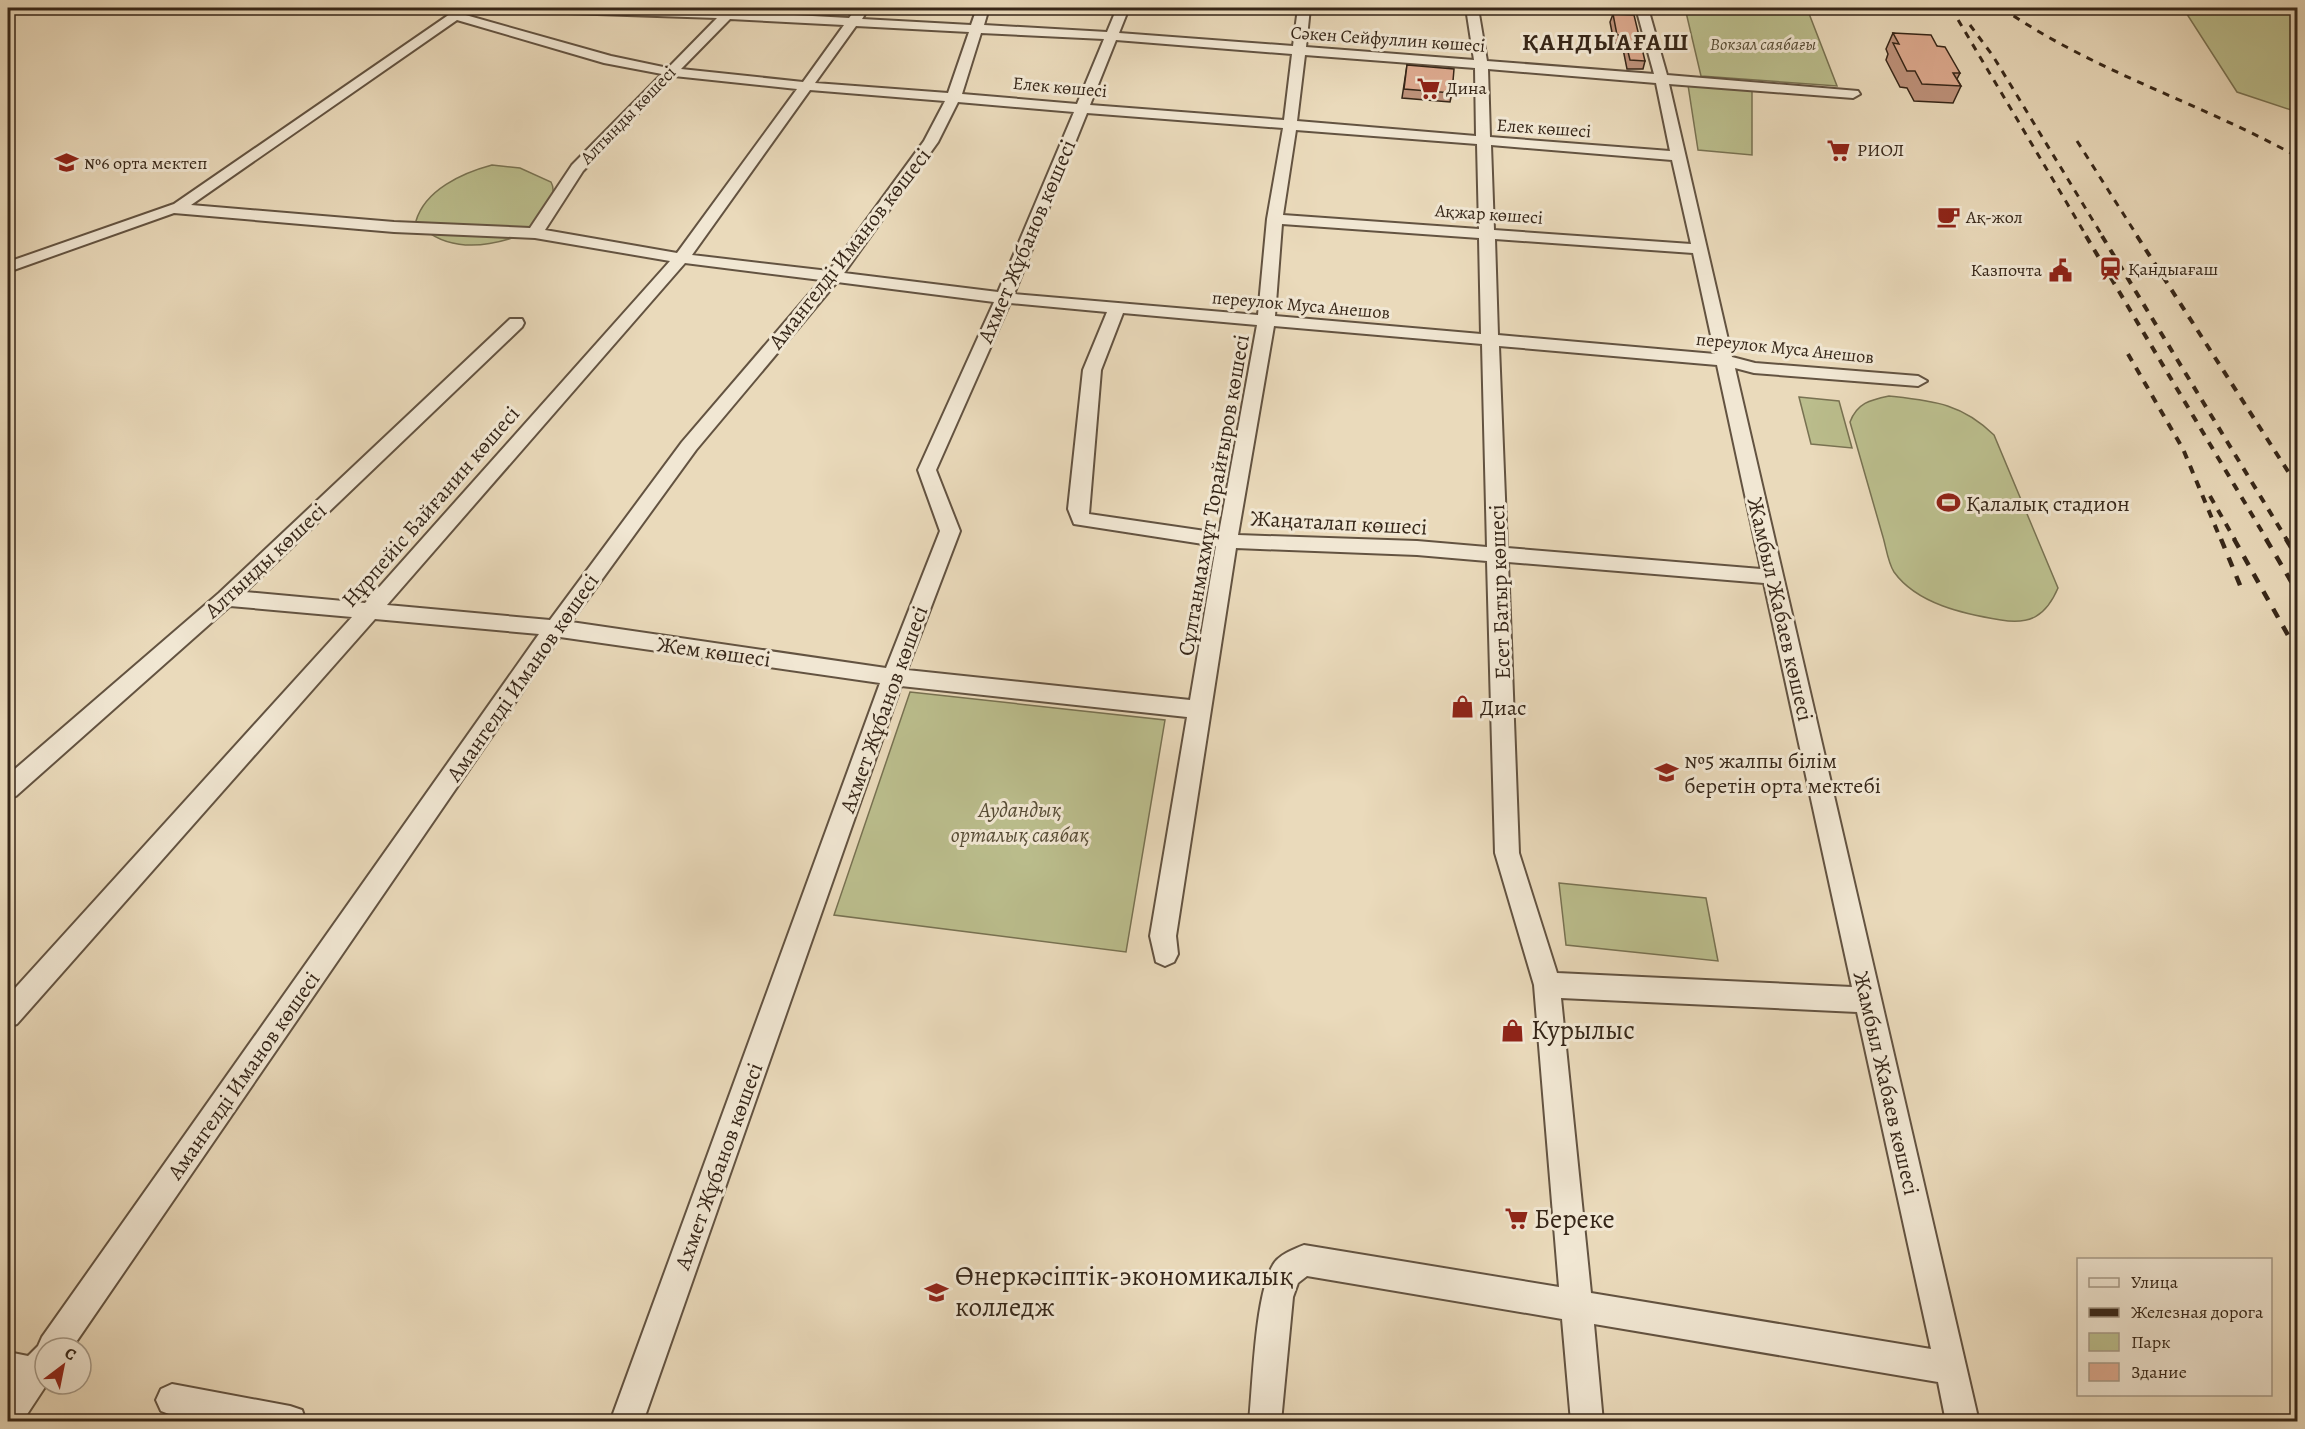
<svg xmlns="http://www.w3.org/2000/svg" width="2305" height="1429" font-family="Alegreya,serif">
  <rect width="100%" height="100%" fill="#eadabb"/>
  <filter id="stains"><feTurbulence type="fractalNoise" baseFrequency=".00333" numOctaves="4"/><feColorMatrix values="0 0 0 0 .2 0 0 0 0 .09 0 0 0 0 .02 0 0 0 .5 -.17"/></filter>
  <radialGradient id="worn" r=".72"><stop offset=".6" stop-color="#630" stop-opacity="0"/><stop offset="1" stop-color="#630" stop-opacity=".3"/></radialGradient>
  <g fill="#bbbe8d" stroke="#787252" stroke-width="1.5">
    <polygon points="1685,8 1808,11 1837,86 1701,76"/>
    <polygon points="2183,8 2297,8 2297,112 2237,92"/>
    <polygon points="1688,85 1752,90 1752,155 1698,150"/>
    <path d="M492 165 520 168 551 182C556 191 551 200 547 208 544 213 541 219 537 224 530 231 519 236 509 239 476 249 440 249 416 221 425 190 462 173 492 165Z"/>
    <path d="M1889 396C1933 401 1961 403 1994 435L2058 588C2046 616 2030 625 2001 620 1964 614 1917 604 1894 572 1888 563 1886 547 1883 537 1872 499 1861 460 1850 422 1857 403 1870 400 1889 396Z"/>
    <polygon points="1799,397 1839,401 1852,448 1811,444"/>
    <polygon points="910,692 1165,720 1126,952 834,915"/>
    <polygon points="1559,883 1706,898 1718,961 1566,945"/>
  </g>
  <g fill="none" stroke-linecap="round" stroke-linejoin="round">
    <defs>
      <g id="minor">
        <path d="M453 8H465L462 14 611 56 668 68 717 18 537 12 531 8H658L724 11 728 8H738L737 12 849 18 857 8H869L862 19 971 25 977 8H989L984 25 1107 32 1117 8H1129L1119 33 1293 46 1298 8H1310L1306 47 1474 60 1466 8H1478L1487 61 1654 74 1636 8H1648L1667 75 1858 91 1860 94 1853 98 1669 84 1732 357 1755 363 1918 376 1927 381 1918 386 1754 373 1735 368 1979 1422H1946L1938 1382 1594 1324 1603 1422H1571L1562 1319 1307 1276 1298 1283 1293 1297 1281 1422H1249C1253 1382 1255 1296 1273 1265 1278 1255 1294 1249 1304 1245L1559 1287 1534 985 1495 853 1487 561 1417 555 1236 548 1176 936 1178 954 1174 962 1165 966 1156 962 1150 936 1187 717 901 686 643 1422H610L880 683 560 637 72 1348H45V1384H47L22 1422H8V1352L28 1356 38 1346 42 1337 539 634 375 619 17 1024 8 1027V996L352 617 230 606 16 796 8 799V775L219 593 510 319H522L524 323 522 327 245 592 365 603 670 261 535 238 394 232 174 213 8 272V262L174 204 450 14ZM730 19 844 25 803 82 681 69ZM457 20 604 63 662 74 572 165 530 228 394 222 191 205ZM856 26 969 32 948 93 815 83ZM981 33 1104 39 1077 104 962 94ZM1116 40 1292 54 1284 120 1090 105ZM1305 55 1475 68 1476 136 1297 121ZM1488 69 1656 83 1670 151 1490 137ZM674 76 797 89 677 253 545 230 583 171ZM810 90 945 101 924 141 829 271 692 255ZM958 102 1074 112 998 292 844 273 938 142ZM1087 113 1283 128 1267 219 1258 315 1014 294ZM1296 130 1477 144 1479 229 1283 215ZM1491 145 1672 160 1691 244 1494 230ZM1282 224 1479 238 1481 334 1275 316ZM1495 239 1693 253 1715 354 1498 335ZM685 263 821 280 682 442 550 620 387 605ZM837 282 994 302 918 470 940 531 886 668 571 622 696 450ZM1010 303 1107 312 1083 370 1068 509 1074 524 1216 546 1190 700 907 670 960 531 936 470ZM1123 313 1257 325 1219 533 1089 514 1101 370ZM1274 326 1482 344 1487 547 1417 541 1238 535ZM1499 346 1717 365 1761 569 1507 548ZM1508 562 1764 583 1852 987 1557 973 1519 853ZM1561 998 1857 1012 1931 1349 1591 1293Z"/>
        <path d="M1784 8H1826C1818 14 1792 14 1784 8Z"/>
        <path d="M172 1384 290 1406 302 1410 306 1422C259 1422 204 1429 161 1411L156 1400 161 1389Z"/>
      </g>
    </defs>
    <use href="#minor" stroke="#635341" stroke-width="4"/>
    <use href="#minor" fill="#f1e7d3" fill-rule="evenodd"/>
    <g stroke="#362618" stroke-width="3" stroke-dasharray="7 7" stroke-linecap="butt">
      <polyline points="1951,8 2087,237"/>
      <path d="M2002 8C2094 72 2201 103 2298 157"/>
      <polyline points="1970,25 1993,56 2103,237"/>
      <polyline points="2077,141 2138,237"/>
    </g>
    <g stroke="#362618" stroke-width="4" stroke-dasharray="8 8" stroke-linecap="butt">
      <polyline points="2086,236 2267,540"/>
      <polyline points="2102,236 2287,540"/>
      <polyline points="2137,236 2298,487"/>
      <polyline points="2128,354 2183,449 2221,540"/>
      <polyline points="2210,496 2235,540"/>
    </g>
    <g stroke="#362618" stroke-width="4.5" stroke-dasharray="10 10" stroke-linecap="butt">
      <polyline points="2221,539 2242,590"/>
      <polyline points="2234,539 2298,653"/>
      <polyline points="2266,539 2298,593"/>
      <polyline points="2286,539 2298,559"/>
    </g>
  </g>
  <g fill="#be927b" stroke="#362618" stroke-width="1.5">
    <polygon points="1613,14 1645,61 1643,69 1627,69 1622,44 1614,43 1610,22"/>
    <polygon points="1893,33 1937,46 1960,73 1957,79 1961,86 1953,103 1914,101 1907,88 1900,87 1886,60 1888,54 1886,49"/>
    <polygon points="1407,65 1452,93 1450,102 1402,98"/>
  </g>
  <g fill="#ddaa8f" stroke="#362618" stroke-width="1.5">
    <polygon points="1613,14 1634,15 1645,61 1630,60 1624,35 1617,35"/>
    <polygon points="1893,33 1931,35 1937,46 1945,47 1960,73 1953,73 1961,86 1922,84 1915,71 1907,71 1893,43 1899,44"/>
    <polygon points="1407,65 1454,69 1452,93 1404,89"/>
  </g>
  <defs>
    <symbol id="supermarket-bare" viewBox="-9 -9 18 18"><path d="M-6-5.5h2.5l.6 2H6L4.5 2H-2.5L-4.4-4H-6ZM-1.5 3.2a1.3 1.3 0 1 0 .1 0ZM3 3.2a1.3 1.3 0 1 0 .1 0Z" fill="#8f2418" stroke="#f1e7d3" stroke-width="2.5" paint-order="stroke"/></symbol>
    <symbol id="school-bare" viewBox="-9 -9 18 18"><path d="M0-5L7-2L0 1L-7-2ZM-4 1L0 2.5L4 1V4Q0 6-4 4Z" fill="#8f2418" stroke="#f1e7d3" stroke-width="2.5" paint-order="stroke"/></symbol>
    <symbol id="cafe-bare" viewBox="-9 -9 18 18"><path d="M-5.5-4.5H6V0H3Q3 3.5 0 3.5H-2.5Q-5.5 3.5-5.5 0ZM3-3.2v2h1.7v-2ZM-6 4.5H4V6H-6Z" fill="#8f2418" stroke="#f1e7d3" stroke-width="2.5" paint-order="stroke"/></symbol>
    <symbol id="station-bare" viewBox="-9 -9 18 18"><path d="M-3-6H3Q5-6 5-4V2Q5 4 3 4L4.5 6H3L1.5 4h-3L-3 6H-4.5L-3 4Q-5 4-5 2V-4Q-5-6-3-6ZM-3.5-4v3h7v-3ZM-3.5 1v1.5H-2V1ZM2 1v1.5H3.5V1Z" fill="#8f2418" stroke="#f1e7d3" stroke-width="2.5" paint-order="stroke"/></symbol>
    <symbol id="civic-bare" viewBox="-9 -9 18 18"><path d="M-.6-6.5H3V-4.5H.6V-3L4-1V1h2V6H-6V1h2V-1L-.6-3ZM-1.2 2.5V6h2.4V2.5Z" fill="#8f2418" stroke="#f1e7d3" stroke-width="2.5" paint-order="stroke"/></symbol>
    <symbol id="stadium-bare" viewBox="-9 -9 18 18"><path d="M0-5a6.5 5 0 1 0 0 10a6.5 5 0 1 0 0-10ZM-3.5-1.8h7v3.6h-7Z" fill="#8f2418" stroke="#f1e7d3" stroke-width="2.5" paint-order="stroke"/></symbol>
    <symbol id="shop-bare" viewBox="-9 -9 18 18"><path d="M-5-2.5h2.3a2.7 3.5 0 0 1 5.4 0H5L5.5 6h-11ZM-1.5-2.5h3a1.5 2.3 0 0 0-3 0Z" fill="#8f2418" stroke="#f1e7d3" stroke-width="2.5" paint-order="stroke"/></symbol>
    <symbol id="university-bare" viewBox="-9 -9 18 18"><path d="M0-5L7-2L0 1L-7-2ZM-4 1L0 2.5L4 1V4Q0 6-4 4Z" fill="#8f2418" stroke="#f1e7d3" stroke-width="2.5" paint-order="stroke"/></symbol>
  </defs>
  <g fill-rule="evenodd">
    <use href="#supermarket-bare" x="1412" y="72" width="33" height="33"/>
    <use href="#supermarket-bare" x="1822" y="134" width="33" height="33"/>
    <use href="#school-bare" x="50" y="146" width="33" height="33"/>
    <use href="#cafe-bare" x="1932" y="200" width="33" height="33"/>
    <use href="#station-bare" x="2094" y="252" width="33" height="33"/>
    <use href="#civic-bare" x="2044" y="254" width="33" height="33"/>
    <use href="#stadium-bare" x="1932" y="486" width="33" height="33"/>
    <use href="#shop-bare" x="1446" y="690" width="33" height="33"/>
    <use href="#school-bare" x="1650" y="756" width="33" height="33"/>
    <use href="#shop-bare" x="1496" y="1014" width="33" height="33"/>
    <use href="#supermarket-bare" x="1500" y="1202" width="33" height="33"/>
    <use href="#university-bare" x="920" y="1276" width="33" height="33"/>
  </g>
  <g text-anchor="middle" stroke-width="6" stroke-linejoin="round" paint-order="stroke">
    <g font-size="18" fill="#362618" stroke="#f1e7d3">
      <text transform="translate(1388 39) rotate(4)" y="6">Сәкен Сейфуллин көшесі</text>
      <text transform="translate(1060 87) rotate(5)" y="6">Елек көшесі</text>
      <text transform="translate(628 115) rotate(-46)" y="6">Алтынды көшесі</text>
      <text transform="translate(1544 128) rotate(4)" y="6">Елек көшесі</text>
      <text transform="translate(1489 214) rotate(4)" y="6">Ақжар көшесі</text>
      <text transform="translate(1301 305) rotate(5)" y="6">переулок Муса Анешов</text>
      <text transform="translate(1785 348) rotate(6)" y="6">переулок Муса Анешов</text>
    </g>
    <g font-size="18" font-style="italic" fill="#574c35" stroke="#f1e7d3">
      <text x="1763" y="50">Вокзал саябағы</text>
    </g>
    <g font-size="18" fill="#362618" stroke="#f1e7d3" text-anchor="start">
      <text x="1446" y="94">Дина</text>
      <text x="1857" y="156">РИОЛ</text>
      <text x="84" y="169">№6 орта мектеп</text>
      <text x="1966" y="223">Ақ-жол</text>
      <text x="2128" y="275">Қандыағаш</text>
      <text x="2042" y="276" text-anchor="end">Казпочта</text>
    </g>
    <g font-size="22" fill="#362618" stroke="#f1e7d3">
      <text transform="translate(1026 241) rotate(-67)" y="8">Ахмет Жұбанов көшесі</text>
      <text transform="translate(849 248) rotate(-52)" y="8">Амангелді Иманов көшесі</text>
      <text transform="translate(1213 495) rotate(-80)" y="8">Сұлтанмахмұт Торайғыров көшесі</text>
      <text transform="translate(430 506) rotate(-49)" y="8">Нұрпейіс Байғанин көшесі</text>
      <text transform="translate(1339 522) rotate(3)" y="8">Жаңаталап көшесі</text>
      <text transform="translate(265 560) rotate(-43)" y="8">Алтынды көшесі</text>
      <text transform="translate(1499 592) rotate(-92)" y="8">Есет Батыр көшесі</text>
      <text transform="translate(1781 609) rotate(77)" y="8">Жамбыл Жабаев көшесі</text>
      <text transform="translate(714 651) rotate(8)" y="8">Жем көшесі</text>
      <text transform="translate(522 677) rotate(-55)" y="8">Амангелді Иманов көшесі</text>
      <text transform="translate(883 709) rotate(-70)" y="8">Ахмет Жұбанов көшесі</text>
      <text transform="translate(243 1075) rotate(-55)" y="8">Амангелді Иманов көшесі</text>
      <text transform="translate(1887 1083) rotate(77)" y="8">Жамбыл Жабаев көшесі</text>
      <text transform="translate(718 1166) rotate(-70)" y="8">Ахмет Жұбанов көшесі</text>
    </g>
    <g font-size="22" fill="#362618" stroke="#f1e7d3" text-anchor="start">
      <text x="1966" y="511">Қалалық стадион</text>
      <text x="1480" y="715">Диас</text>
      <text x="1684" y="768">№5 жалпы білім<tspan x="1684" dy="25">беретін орта мектебі</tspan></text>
    </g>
    <g font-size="22" font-style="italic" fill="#574c35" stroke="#f1e7d3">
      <text x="1020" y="817">Аудандық<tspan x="1020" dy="25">орталық саябақ</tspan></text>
    </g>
    <g font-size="24" font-weight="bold" letter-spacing="1.5" fill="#362618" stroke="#f1e7d3">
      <text x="1606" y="50">ҚАНДЫАҒАШ</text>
    </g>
    <g font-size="27" fill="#362618" stroke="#f1e7d3" text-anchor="start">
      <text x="1531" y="1039">Курылыс</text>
      <text x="1534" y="1228">Береке</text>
      <text x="955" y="1285">Өнеркәсіптік-экономикалық<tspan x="955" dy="31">колледж</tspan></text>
    </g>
  </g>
  <rect width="2305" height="1429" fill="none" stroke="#eadabb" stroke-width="30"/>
  <rect x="9" y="9" width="2287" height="1411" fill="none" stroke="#362618" stroke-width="3"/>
  <rect x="15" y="15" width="2275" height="1399" fill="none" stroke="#362618" stroke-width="1.5"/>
  <rect x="2077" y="1258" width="195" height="138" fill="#f1e7d3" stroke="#a69a88" stroke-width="1.5"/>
  <rect x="2089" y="1278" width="30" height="9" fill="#f1e7d3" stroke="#a69a88" stroke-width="1.5"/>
  <text x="2131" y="1288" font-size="18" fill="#362618">Улица</text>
  <rect x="2089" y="1308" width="30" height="9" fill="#362618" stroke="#a69a88" stroke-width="1.5"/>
  <text x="2131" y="1318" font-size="18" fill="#362618">Железная дорога</text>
  <rect x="2089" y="1333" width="30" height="18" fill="#bbbe8d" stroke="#a69a88" stroke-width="1.5"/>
  <text x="2131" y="1348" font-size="18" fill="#362618">Парк</text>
  <rect x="2089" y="1363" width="30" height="18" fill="#ddaa8f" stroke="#a69a88" stroke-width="1.5"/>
  <text x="2131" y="1378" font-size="18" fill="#362618">Здание</text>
  <g transform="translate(63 1366) rotate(32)"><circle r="28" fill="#f1e7d3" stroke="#a69a88" stroke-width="1.5"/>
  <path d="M0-4.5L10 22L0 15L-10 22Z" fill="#8f2418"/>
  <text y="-9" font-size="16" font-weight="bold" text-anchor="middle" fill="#362618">С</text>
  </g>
  <rect width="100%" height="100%" filter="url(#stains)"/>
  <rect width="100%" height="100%" fill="url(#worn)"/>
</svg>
